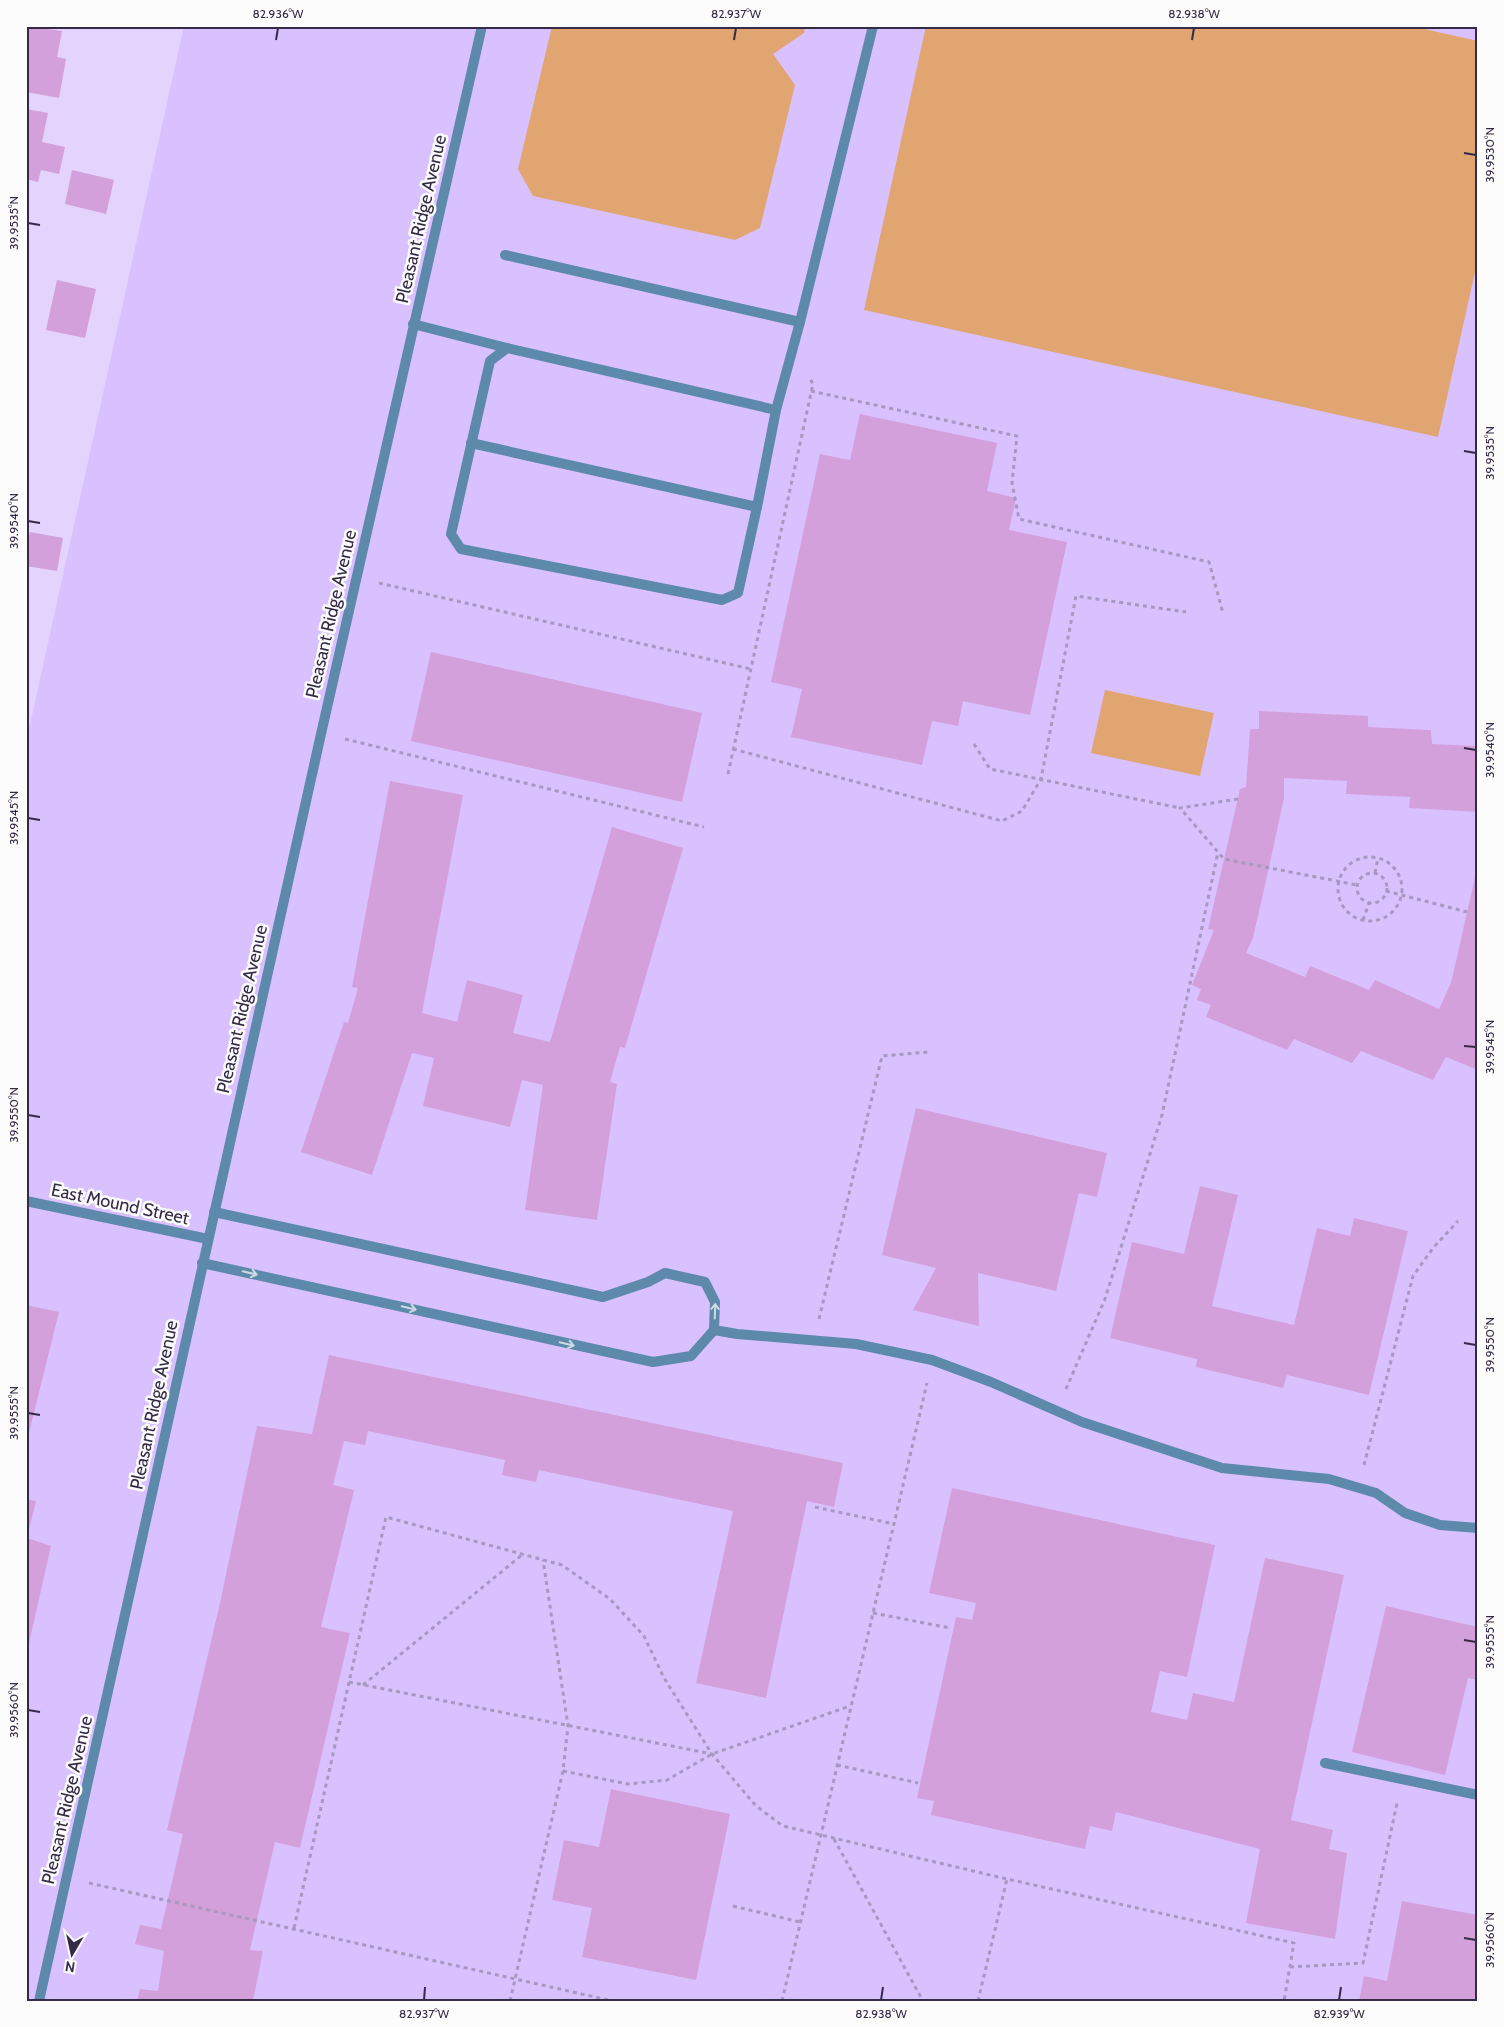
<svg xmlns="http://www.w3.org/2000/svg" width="1504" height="2027" font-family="Cabin,sans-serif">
  <rect width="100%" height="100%" fill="#e3d3fd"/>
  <polygon fill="#d9c1ff" points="184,26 1478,26 1478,2001 26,2001 26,743"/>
  <g fill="#e0a571">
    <polygon points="552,26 805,26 804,33 773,54 795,85 760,228 735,240 533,196 518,169"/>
    <polygon points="926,26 1411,26 1478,41 1478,259 1438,437 864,310"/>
    <polygon points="1105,690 1214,713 1200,776 1091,753"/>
  </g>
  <g fill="#d4a0db">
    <polygon points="26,26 62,31 57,57 66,59 59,98 26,92"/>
    <polygon points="26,109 48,113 42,142 65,147 59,174 41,170 38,182 26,179"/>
    <polygon points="72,170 114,180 106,214 65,204"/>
    <polygon points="57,280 96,289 85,338 46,330"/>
    <polygon points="860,414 997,443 987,491 1016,498 1009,530 1067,542 1030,715 963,701 958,726 932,721 922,765 791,737 802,689 771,682 820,454 850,460"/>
    <polygon points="30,532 63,538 57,571 26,566 26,550"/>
    <polygon points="431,652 702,713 682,802 411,741"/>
    <polygon points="1259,711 1368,716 1368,727 1431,730 1432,744 1478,746 1478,812 1409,808 1410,797 1346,794 1347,781 1284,778 1284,798 1269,867 1253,938 1246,953 1305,977 1310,966 1369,990 1375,980 1439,1009 1451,983 1478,864 1478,1070 1446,1057 1433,1080 1361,1051 1352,1063 1294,1039 1287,1050 1206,1017 1211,1005 1197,1000 1201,989 1192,985 1214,930 1208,929 1240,789 1246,787 1250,729 1259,729"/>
    <polygon points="390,781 463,795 422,1013 457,1022 467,980 523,995 513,1033 550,1042 612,827 683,848 625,1048 620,1047 610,1082 617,1084 597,1220 525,1210 543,1085 522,1080 510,1127 423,1106 434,1058 412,1053 372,1175 301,1152 344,1022 348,1023 358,988 352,987"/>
    <polygon points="916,1108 1107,1153 1097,1197 1079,1193 1056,1291 978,1273 979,1326 913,1310 936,1268 882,1255"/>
    <polygon points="1200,1186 1238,1195 1212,1306 1294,1325 1317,1228 1350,1236 1354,1218 1408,1231 1369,1395 1287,1375 1283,1388 1196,1367 1197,1359 1110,1338 1132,1242 1184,1254"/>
    <polygon points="26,1305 59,1312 27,1441 26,1441"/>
    <polygon points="329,1355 843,1463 834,1507 807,1501 766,1698 696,1683 733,1511 539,1470 536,1482 502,1475 505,1460 368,1431 365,1445 344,1441 333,1485 354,1490 321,1627 350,1633 300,1848 275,1842 250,1950 263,1951 253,2001 137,2001 140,1989 158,1991 164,1951 135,1944 140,1925 161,1929 183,1834 167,1830 220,1603 257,1426 312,1434"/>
    <polygon points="952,1488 1215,1545 1187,1677 1160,1671 1151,1712 1187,1720 1193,1693 1234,1702 1265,1558 1344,1575 1291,1820 1333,1830 1329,1849 1347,1853 1335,1939 1246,1923 1260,1849 1116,1812 1112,1831 1090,1826 1085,1849 931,1815 934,1801 917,1798 956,1617 972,1620 976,1603 929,1593"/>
    <polygon points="26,1499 36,1501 27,1538 51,1546 27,1652"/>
    <polygon points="1386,1606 1478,1627 1478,1680 1468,1678 1445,1775 1352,1752"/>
    <polygon points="611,1789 730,1814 696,1980 582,1957 592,1908 552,1900 564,1840 599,1847"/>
    <polygon points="1402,1901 1478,1915 1478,2001 1359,2001 1364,1976 1387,1981"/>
  </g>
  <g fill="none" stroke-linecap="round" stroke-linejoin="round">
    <g stroke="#a799be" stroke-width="3" stroke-dasharray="4 4" stroke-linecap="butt">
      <polyline points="811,391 1017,436 1012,483 1019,519 1209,562 1223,613"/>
      <polyline points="379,583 751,669"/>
      <polyline points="345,739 704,827"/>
      <polyline points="974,744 990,769 1180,808"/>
      <polyline points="733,749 1002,821 1022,811 1041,779 1076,596 1186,612"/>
      <polyline points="728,774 813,384 809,377"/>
      <polyline points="1238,799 1180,808 1224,859 1357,885"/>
      <circle cx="1370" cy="889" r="32"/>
      <polyline points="1375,873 1378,858"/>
      <circle cx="1372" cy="888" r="15"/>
      <polyline points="1386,891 1467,912"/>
      <polyline points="1363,920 1369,903"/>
      <polyline points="819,1319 882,1056 928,1052"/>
      <polyline points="1066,1389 1105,1299 1162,1115 1218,852"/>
      <polyline points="1364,1465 1413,1276 1433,1248 1458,1221"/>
      <polyline points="815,1507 894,1524"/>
      <polyline points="873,1613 950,1628"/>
      <polyline points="349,1682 712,1754"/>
      <polyline points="363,1685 522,1555"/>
      <polyline points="837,1765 918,1783"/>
      <polyline points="563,1771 628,1784 667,1780 712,1754 850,1706"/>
      <polyline points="834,1839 923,2001"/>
      <polyline points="89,1883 613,2001"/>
      <polyline points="733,1906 800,1922"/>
      <polyline points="294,1928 386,1517 562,1565 610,1599 644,1636 664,1678 712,1754 756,1806 783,1826 1007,1879 1294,1943 1284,2001"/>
      <polyline points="1290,1967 1363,1963 1397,1803"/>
      <polyline points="510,2001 563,1771 568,1726 543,1560"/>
      <polyline points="782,2001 927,1383"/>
      <polyline points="978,2001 1007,1879"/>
    </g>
    <g stroke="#5d89aa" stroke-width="10">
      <polyline points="505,255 800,322"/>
      <polyline points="413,324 507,348"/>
      <polyline points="776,410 507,348 490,361 451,534 461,549 722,600 738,593 757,507 776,410 800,322 873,26"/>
      <polyline points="471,443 757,507"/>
      <polyline points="202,1263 653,1362 691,1356 714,1330 715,1302 705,1282 665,1273 648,1282 603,1297 214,1212"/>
      <polyline points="1325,1763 1478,1795"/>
    </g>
    <polyline stroke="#5d89aa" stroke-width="10" points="714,1330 737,1334 856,1344 932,1360 991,1382 1082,1422 1222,1468 1329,1479 1376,1493 1405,1513 1440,1525 1478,1528"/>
    <g stroke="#5d89aa" stroke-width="10">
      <polyline points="26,1201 208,1239"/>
      <polyline points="39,2001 321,734 482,26"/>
    </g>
  </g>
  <defs><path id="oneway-shaft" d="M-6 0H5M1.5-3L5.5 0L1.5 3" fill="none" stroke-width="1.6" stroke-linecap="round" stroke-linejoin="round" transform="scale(1.25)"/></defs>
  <g stroke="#ccdae3">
    <use href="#oneway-shaft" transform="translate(250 1273) rotate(13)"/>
    <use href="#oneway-shaft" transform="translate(409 1308) rotate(13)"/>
    <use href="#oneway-shaft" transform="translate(715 1311) rotate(-88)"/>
    <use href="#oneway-shaft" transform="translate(567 1344) rotate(13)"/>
  </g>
  <path fill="none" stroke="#362b47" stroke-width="2" d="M276 40 278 28M734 40 736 28M1192 40 1194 28M1464 153 1476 155M28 223 40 225M1464 451 1476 453M28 521 40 523M1464 748 1476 750M28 818 40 820M1464 1046 1476 1047M28 1115 40 1117M1464 1343 1476 1345M28 1413 40 1415M1464 1640 1476 1642M28 1710 40 1712M1464 1938 1476 1940M424 2000 425 1987M881 2000 883 1987M1339 2000 1341 1987"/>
  <g text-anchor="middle" stroke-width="5" stroke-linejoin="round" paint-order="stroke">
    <g font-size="18" fill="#362b47" stroke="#fcfcfc">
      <text transform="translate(421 219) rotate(-77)" y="6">Pleasant Ridge Avenue</text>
      <text transform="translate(331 614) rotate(-77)" y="6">Pleasant Ridge Avenue</text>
      <text transform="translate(242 1009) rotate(-77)" y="6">Pleasant Ridge Avenue</text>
      <text transform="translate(120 1204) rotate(12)" y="6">East Mound Street</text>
      <text transform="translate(154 1405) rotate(-78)" y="6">Pleasant Ridge Avenue</text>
      <text transform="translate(67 1800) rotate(-77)" y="6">Pleasant Ridge Avenue</text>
    </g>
  </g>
  <rect width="1504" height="2027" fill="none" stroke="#fcfcfc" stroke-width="55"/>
  <g transform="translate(72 1954) rotate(189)" stroke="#fcfcfc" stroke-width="4" paint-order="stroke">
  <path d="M0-4L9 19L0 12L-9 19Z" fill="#362b47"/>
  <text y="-8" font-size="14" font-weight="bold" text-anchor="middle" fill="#362b47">N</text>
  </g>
  <rect x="28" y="28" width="1448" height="1972" fill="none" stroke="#362b47" stroke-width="2"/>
  <g font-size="12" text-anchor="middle" fill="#362b47">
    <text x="278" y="18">82.936°W</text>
    <text x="736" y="18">82.937°W</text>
    <text x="1194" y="18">82.938°W</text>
    <text transform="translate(1490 155) rotate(-90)" y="4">39.9530°N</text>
    <text transform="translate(14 223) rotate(-90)" y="4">39.9535°N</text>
    <text transform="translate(1490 453) rotate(-90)" y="4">39.9535°N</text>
    <text transform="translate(14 521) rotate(-90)" y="4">39.9540°N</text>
    <text transform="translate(1490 750) rotate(-90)" y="4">39.9540°N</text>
    <text transform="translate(14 818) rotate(-90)" y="4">39.9545°N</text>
    <text transform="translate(1490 1047) rotate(-90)" y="4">39.9545°N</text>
    <text transform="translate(14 1115) rotate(-90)" y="4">39.9550°N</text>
    <text transform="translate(1490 1345) rotate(-90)" y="4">39.9550°N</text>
    <text transform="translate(14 1413) rotate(-90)" y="4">39.9555°N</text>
    <text transform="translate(1490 1642) rotate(-90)" y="4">39.9555°N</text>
    <text transform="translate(14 1710) rotate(-90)" y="4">39.9560°N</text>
    <text transform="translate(1490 1940) rotate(-90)" y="4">39.9560°N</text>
    <text x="424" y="2018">82.937°W</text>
    <text x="881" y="2018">82.938°W</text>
    <text x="1339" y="2018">82.939°W</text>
  </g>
</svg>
